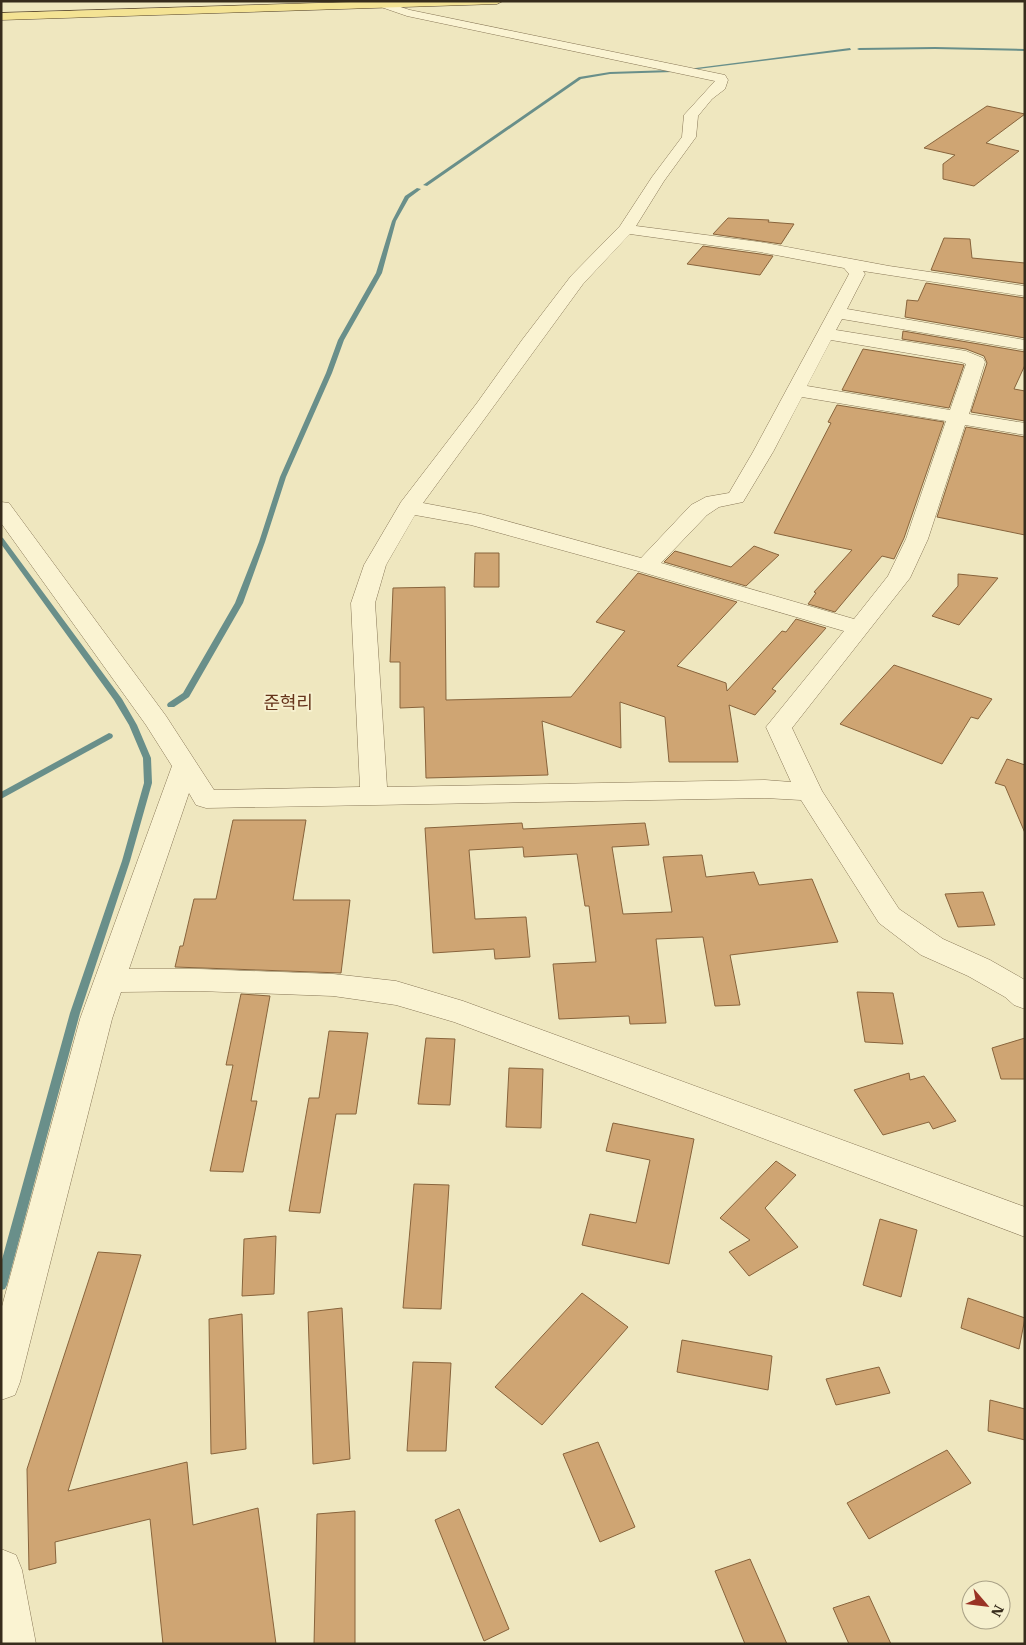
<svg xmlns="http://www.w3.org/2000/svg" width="1026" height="1645" font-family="'IBM Plex Serif','Noto Sans KR',serif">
  <rect width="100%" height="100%" fill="#efe7bf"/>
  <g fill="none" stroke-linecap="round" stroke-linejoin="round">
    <g fill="#698f8a" fill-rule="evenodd">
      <polygon points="935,47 1025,49 1025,51 935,49 859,50 857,49 859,48"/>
      <polygon points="850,48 851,50 690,70 688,69"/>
      <polygon points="672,70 673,72 610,74 581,79 427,186 423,185 579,77 610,72"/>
      <polygon points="417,188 421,189 409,198 396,221 382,273 344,340 332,373 286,477 265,542 243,603 189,697 174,707 168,707 167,705 168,703 183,693 235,603 259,542 280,477 326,373 338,340 376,273 392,221 405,196"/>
      <polygon points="1,537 3,538 122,699 137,725 151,758 152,783 130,861 80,1013 7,1285 5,1289 1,1290 1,1263 70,1013 122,861 144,783 143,758 129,725 114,700 1,544"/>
      <polygon points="109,733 112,734 113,736 112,738 1,799 1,792"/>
    </g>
  </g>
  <g fill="#cfa573" stroke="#88643c">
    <polygon points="987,106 1025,114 986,143 1019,151 974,186 943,179 943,164 955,155 924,148"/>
    <polygon points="728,218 769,220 768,222 794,224 781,244 713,234"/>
    <polygon points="944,238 970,239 972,258 1025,263 1025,284 931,270"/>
    <polygon points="703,246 760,254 773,256 760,275 687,264"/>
    <polygon points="926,283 1025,298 1025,338 905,317 907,300 918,301"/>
    <polygon points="903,331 1025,352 1025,365 1014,389 1025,391 1025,421 971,412 987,363 984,356 966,349 902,339"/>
    <polygon points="863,349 964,365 949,408 842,390"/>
    <polygon points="837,405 944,422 904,538 894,559 882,556 835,612 808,604 816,593 814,592 852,550 774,533 831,423 828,422"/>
    <polygon points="966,427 1025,437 1025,535 937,517"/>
    <polygon points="754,546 779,555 746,586 664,562 675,551 731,567"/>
    <polygon points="475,553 499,553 499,587 474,587"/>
    <polygon points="638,573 737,602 677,666 726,683 727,691 782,631 786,632 796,619 826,628 772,689 776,691 755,715 729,705 738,762 669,762 665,717 620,702 621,748 542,721 548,775 426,778 424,707 400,708 400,662 390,662 393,588 445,587 446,700 571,697 625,631 596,622"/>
    <polygon points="958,574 998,578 959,625 932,616 958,586"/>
    <polygon points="894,665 992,699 978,719 971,717 942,764 840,724"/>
    <polygon points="1007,759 1025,765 1025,833 1005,786 995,783"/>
    <polygon points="233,820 306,820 293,900 350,900 341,973 175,967 180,946 183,946 194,899 216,899"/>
    <polygon points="522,823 523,829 645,823 649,845 612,847 623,914 672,912 663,857 702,855 706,877 754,872 759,885 812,879 838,942 730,955 740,1005 715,1006 703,937 656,939 666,1023 630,1024 629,1016 559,1019 553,964 596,962 589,906 585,906 577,854 524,857 523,847 469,850 475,919 526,917 530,957 495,959 494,949 433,953 425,828"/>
    <polygon points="983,892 995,925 958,927 945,894"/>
    <polygon points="857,992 893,993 903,1044 865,1042"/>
    <polygon points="241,994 270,996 251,1101 257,1101 243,1172 210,1171 233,1065 226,1065"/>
    <polygon points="329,1031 368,1033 356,1114 336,1114 320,1213 289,1211 309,1098 319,1098"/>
    <polygon points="426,1038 455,1039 450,1105 418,1104"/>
    <polygon points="1025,1038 1025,1079 1001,1079 992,1048"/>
    <polygon points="509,1068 543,1069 541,1128 506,1127"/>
    <polygon points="909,1073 910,1080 924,1076 956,1121 933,1129 929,1122 883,1135 854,1090"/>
    <polygon points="613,1123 694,1139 669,1264 582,1245 590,1214 636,1223 650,1160 606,1151"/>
    <polygon points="776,1161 796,1175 765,1208 798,1247 749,1276 729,1252 750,1240 720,1218"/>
    <polygon points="414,1184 449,1185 441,1309 403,1308"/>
    <polygon points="880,1219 917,1230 901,1297 863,1285"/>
    <polygon points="276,1236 274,1294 242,1296 244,1239"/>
    <polygon points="98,1252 141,1255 68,1491 187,1462 193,1525 258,1508 276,1644 163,1644 150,1519 55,1542 56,1563 29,1570 27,1469"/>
    <polygon points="582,1293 628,1327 542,1425 495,1387"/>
    <polygon points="968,1298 1025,1318 1019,1349 961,1328"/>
    <polygon points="342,1308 350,1459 313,1464 308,1312"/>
    <polygon points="242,1314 246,1449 211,1454 209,1319"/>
    <polygon points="682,1340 772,1356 768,1390 677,1372"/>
    <polygon points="413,1362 451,1363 446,1451 407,1451"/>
    <polygon points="879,1367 890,1393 836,1405 826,1379"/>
    <polygon points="990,1400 1025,1409 1025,1440 988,1431"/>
    <polygon points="598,1442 635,1527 600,1542 563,1454"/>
    <polygon points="947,1450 971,1483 869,1539 847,1503"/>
    <polygon points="459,1509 509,1629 484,1641 435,1520"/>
    <polygon points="355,1511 355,1644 314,1644 317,1514"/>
    <polygon points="750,1559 787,1644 745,1644 715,1571"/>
    <polygon points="869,1596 891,1644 849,1644 833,1608"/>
  </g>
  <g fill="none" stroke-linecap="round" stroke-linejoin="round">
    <defs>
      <g id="minor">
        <path d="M385 2 410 10 725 75 728 80 725 89 712 99 698 116 696 137 664 181 636 226 760 242 889 266 1025 286V296L863 271 865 274 847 309 1025 340V350L842 319 836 330 966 351 983 358 985 362 969 414 1025 423V435L965 425 928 539 910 578 792 728 822 791 899 909 943 939 990 960 1025 980V1009L1014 1005 1005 997 968 976 921 955 879 923 801 800 765 798 206 808 196 805 189 793 129 969H199L333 974 396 981 463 1001 1025 1207V1237L454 1022 396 1005 333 996 199 991 121 992 112 1019 20 1382 15 1395 1 1400V1310L80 1019 172 766 146 725 1 523V502L9 503 166 716 214 790 360 787 351 603 364 565 401 502 477 403 522 340 571 276 620 226 652 177 682 137 684 115 715 81 407 16 381 7 379 5ZM630 234 760 252 844 268 849 274 753 452 729 493 706 497 691 505 641 558 481 514 423 503 583 284ZM831 340 961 362 966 364 950 410 807 386ZM802 397 946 421 906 539 888 576 854 619 661 563 707 515 719 507 743 502 773 452ZM415 515 471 525 638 571 844 631 766 727 791 782 765 780 387 787 375 603 386 565Z"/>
        <polygon points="1,1549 16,1555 22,1570 36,1644 1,1644"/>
      </g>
      <polygon id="major" points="383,1 503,1 497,4 1,20 1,13"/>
    </defs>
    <use href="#minor" stroke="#887757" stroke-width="1"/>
    <use href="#major" stroke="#55442b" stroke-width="1"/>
    <use href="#minor" fill="#faf3d2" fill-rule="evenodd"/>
    <use href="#major" fill="#f4e394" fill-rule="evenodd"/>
  </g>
  <g text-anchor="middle" stroke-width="4" stroke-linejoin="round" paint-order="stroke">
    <g font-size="18" fill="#65331a" stroke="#f6f0ce">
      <text x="288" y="709">준혁리</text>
    </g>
  </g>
  <rect width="1026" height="1645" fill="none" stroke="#372c1c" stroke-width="5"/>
  <g transform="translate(986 1605) rotate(118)"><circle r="24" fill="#f6f0ce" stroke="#aaa287"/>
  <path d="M0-4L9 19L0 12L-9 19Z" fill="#993325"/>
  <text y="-8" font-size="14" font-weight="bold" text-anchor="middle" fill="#372c1c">N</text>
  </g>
</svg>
